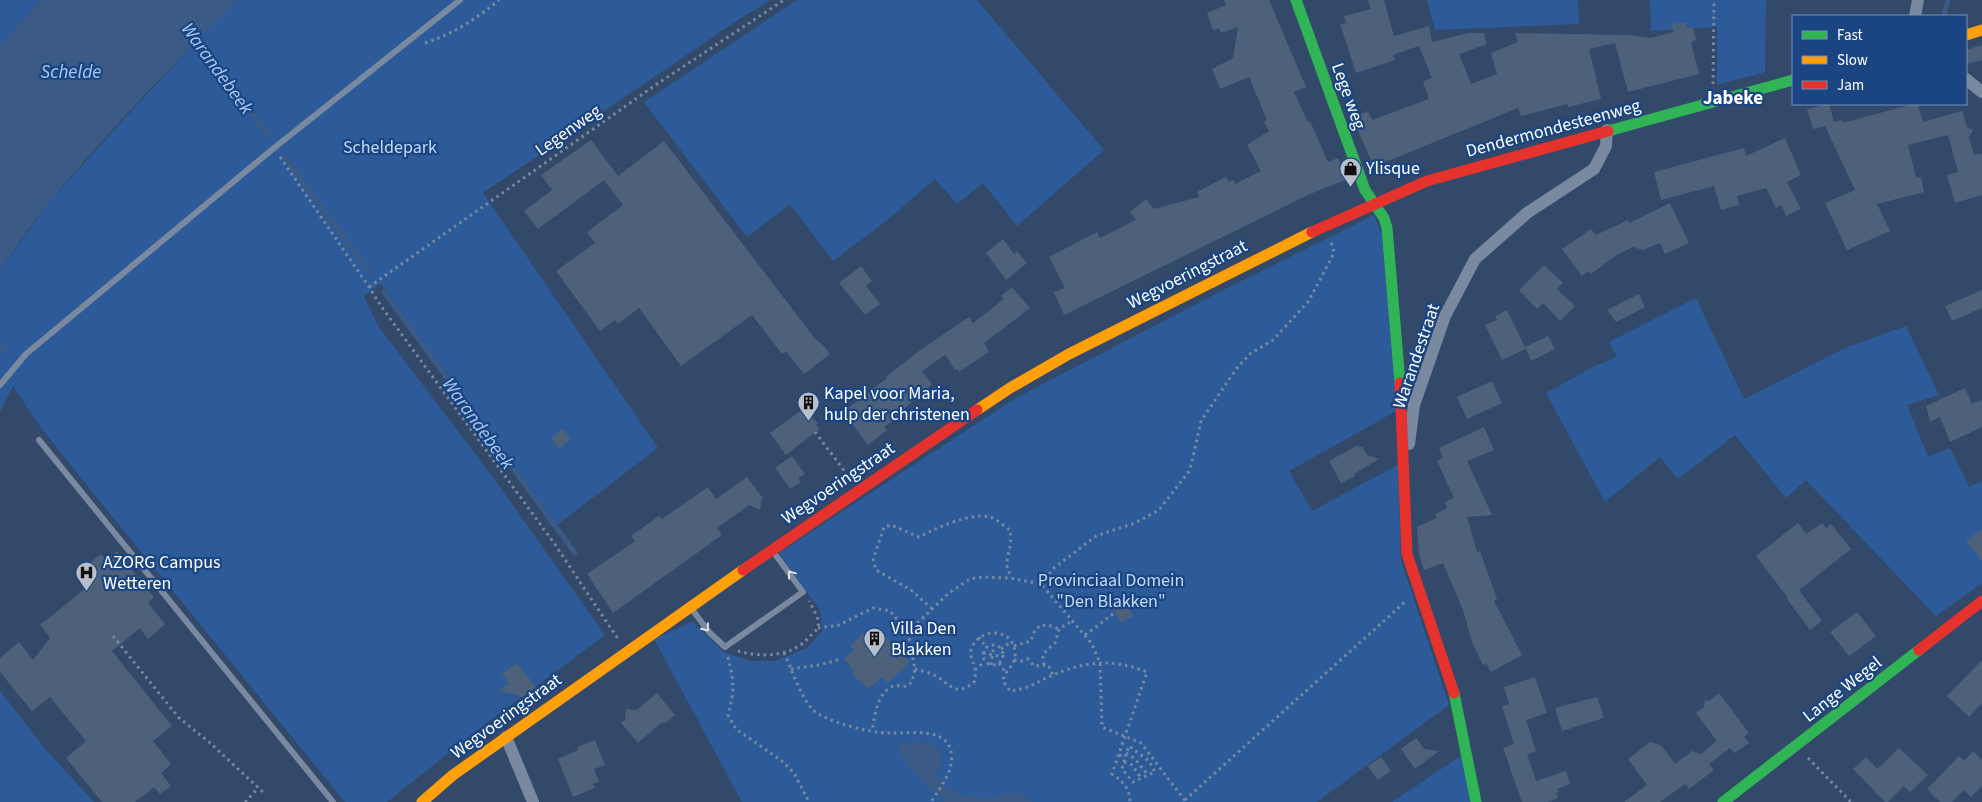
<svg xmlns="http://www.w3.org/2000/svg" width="1982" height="802" font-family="'Source Sans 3',sans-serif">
  <rect width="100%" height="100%" fill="#32496a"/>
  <g fill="#2d5b9a">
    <polygon points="0,0 40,0 0,47"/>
    <polygon points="239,0 771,0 744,16 483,193 658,448 553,528 381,283 364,296 378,326 492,476 605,635 485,724 387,802 345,802 94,494 41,428 13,386 0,412 0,270 51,200 134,108 211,26"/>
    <polygon points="797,0 977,0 1104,150 1017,226 983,183 957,204 935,179 885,222 833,261 790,204 747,237 644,102"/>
    <polygon points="1427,0 1578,0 1579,24 1435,30"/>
    <polygon points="1650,0 1766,0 1765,72 1717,85 1717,27 1651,31"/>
    <polygon points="1374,215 1387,247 1398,410 1289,471 1312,511 1398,465 1401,561 1449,705 1317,802 742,802 654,639 692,622 724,652 750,661 775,661 807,648 822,631 820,610 779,553 1016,398 1225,289"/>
    <polygon points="1696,298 1744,399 1845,348 1906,326 1939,395 1907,405 1928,457 1950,448 1969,487 1982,481 1982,583 1936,616 1806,480 1786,498 1735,435 1678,479 1660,457 1605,502 1546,393 1595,366 1617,357 1609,342"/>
    <polygon points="0,691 46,750 94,802 0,802"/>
    <polygon points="1462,755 1470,802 1392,802"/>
  </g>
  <g fill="#3b5a86">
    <path d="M40 0H239C173 63 110 130 52 199 33 222 17 246 0 270V47Z"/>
    <path d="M914 741C929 743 945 744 941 763 940 767 937 771 937 774 937 781 950 790 956 793 966 798 979 798 990 797 1008 795 1016 785 1032 802H942L943 798 926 786 898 752 900 745Z"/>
  </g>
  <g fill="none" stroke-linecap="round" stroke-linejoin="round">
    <g stroke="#3b5a86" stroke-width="5">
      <polyline points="1944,16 1948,0"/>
      <polyline points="194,35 268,135"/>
      <polyline points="285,158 369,271"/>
      <polyline points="384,292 575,553"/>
      <polyline points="0,343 5,351"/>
    </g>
  </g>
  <g fill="#4e617b">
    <polygon points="1224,0 1269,0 1306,87 1294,92 1308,122 1310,121 1328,162 1338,158 1347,179 1310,194 1064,315 1054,292 1065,288 1049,257 1097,232 1100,238 1136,220 1130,212 1146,199 1154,209 1199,197 1197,192 1226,177 1229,182 1234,180 1235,184 1261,171 1247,145 1269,131 1264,122 1267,120 1249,77 1220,89 1212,69 1233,58 1238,27 1221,33 1219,28 1213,30 1207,13 1226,5"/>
    <polygon points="1368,0 1384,0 1394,36 1429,26 1432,42 1468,33 1484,33 1487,44 1459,54 1471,84 1497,74 1491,53 1518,42 1515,33 1628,35 1651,38 1674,32 1671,24 1686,22 1686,28 1693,27 1696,40 1691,42 1699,74 1628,92 1615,43 1589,49 1601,99 1568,107 1567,104 1521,116 1518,108 1388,161 1388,160 1374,167 1352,117 1368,111 1372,120 1429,99 1423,82 1432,78 1419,46 1393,55 1395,60 1356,73 1340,24 1346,23 1344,16 1371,9"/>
    <polygon points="1982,45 1982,60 1966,64 1966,50"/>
    <polygon points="1829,104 1834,122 1842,120 1843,123 1913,104 1918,104 1923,122 1962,111 1967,127 1973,130 1969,138 1974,155 1982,154 1982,195 1955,203 1947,175 1958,172 1948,135 1908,145 1916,178 1921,177 1924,192 1877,204 1890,231 1847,250 1825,203 1855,190 1825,126 1813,129 1807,109"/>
    <polygon points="1785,138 1801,175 1787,182 1801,209 1786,216 1781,205 1776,208 1766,188 1737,196 1739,205 1721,210 1714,186 1661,200 1654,172 1744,148 1746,156"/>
    <polygon points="591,140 618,176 664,141 816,340 823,345 830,354 804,374 786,351 782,354 752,315 681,366 639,308 618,324 615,320 600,331 556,271 595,243 587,232 623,205 604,180 538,229 524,211 552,190 541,175"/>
    <polygon points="1670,203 1689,243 1665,254 1660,243 1643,250 1633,247 1615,256 1591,274 1589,271 1582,276 1562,249 1591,229 1596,235 1628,220 1629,223"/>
    <polygon points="1003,239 1014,254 1017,251 1027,263 1006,280 986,253"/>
    <polygon points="1544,265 1563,283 1557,289 1575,306 1560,321 1543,303 1537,309 1519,290"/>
    <polygon points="861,266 872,281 866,286 880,304 865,315 839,283"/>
    <polygon points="1012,287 1030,308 984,343 989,352 959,372 957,369 955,370 945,355 922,371 932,384 902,411 903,413 884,427 887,430 868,445 843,412 887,378 886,377 919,351 969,317 973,323 1004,299 1001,296"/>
    <polygon points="1982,290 1982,308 1952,321 1945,306"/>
    <polygon points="1639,294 1645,307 1616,322 1607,310"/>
    <polygon points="1507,310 1525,347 1548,336 1555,349 1531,361 1526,349 1502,360 1485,325 1497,320 1495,316"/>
    <polygon points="1492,381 1502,403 1467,419 1457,397"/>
    <polygon points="1965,388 1972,404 1982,400 1982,427 1950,442 1940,417 1930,422 1926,406"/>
    <polygon points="803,409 806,410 818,424 816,425 819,429 786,455 770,433"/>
    <polygon points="1484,427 1494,450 1467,461 1492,515 1467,517 1477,552 1480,551 1497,599 1494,601 1522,655 1491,672 1486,663 1483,665 1470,638 1471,638 1463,610 1443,563 1424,570 1419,555 1417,527 1437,518 1435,514 1447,508 1445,502 1454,498 1437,461 1443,458 1439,448"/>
    <polygon points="563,429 571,439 559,449 551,438"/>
    <polygon points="1358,445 1359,448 1362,446 1367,455 1379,459 1354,474 1355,476 1341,483 1329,461"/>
    <polygon points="792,456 805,474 798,478 801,482 790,489 775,468"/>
    <polygon points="747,477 762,497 760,510 749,505 717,528 722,535 613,613 587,574 635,541 631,536 659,516 662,519 708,487 716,499"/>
    <polygon points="1798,523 1806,534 1822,523 1826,528 1831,524 1851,549 1799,590 1822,621 1810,630 1787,599 1788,598 1756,556"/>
    <polygon points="1982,529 1982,561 1966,541"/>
    <polygon points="117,551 154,597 148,603 165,624 148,639 140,628 112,651 172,726 153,741 171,764 161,773 171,786 160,794 154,787 135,802 102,802 66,758 86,741 50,697 32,711 0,672 0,658 19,642 33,660 50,638 40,625 86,588 80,581 92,571 87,565 101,554 106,560"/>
    <polygon points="1124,601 1133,616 1121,623 1112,607"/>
    <polygon points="1857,612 1876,636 1849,656 1830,632"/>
    <polygon points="877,627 910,662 888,683 882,677 868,689 852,674 854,672 850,668 851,666 844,659 854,649 850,646 863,633 867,637"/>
    <polygon points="1982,660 1982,703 1969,717 1947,696"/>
    <polygon points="517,663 536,687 523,697 498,690 509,683 502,674"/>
    <polygon points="1535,677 1547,713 1526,720 1536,751 1527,754 1536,781 1566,771 1570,784 1557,789 1559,792 1556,793 1558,798 1547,802 1522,802 1503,748 1514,744 1502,706 1509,704 1504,687"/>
    <polygon points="657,693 675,715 664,724 662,722 638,743 621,723 625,720 626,709 637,710"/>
    <polygon points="1719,693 1749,733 1744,737 1749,743 1735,753 1730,748 1709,764 1714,770 1689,789 1685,784 1660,802 1624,802 1647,785 1628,759 1650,742 1661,745 1675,764 1692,751 1701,754 1717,741 1696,713 1704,707 1705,700 1709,701"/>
    <polygon points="1597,697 1604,718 1562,731 1555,708"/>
    <polygon points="1416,738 1424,749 1439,751 1415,769 1401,749"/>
    <polygon points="595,740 605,765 594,769 599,782 593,784 595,788 573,797 558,759 578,750 577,747"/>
    <polygon points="1899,748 1928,775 1910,792 1904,786 1888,802 1885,802 1853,769 1866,757 1877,769"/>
    <polygon points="1973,751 1982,760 1982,786 1971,797 1964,790 1952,802 1940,802 1927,789 1959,756 1964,761"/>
    <polygon points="1381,757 1391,771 1378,780 1368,766"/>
  </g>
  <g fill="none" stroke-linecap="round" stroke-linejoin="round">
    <g stroke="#7889a0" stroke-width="3" stroke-dasharray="2.5 4" stroke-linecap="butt">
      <path d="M425 43C453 34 476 19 499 0"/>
      <polyline points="1713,84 1714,0"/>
      <polyline points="280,157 369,287 381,306 556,546 618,639"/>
      <polyline points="369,287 657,84 784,0"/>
      <polyline points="815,432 849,477"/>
      <polyline points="1041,584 1054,568 1096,536 1135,523 1159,510 1190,470 1201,421 1236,369 1250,354 1273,340 1308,302 1334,253 1331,241"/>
      <path d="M932 609 911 590 876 570 873 560 884 527 891 525 919 537C937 528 970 512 990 517 997 519 1004 526 1010 530 1013 544 1006 557 1007 566 1008 571 1010 572 1010 578"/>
      <path d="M818 628 839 625 873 608 890 611 908 632 915 669 912 682 907 686C902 687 896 684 891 687 876 696 875 716 872 731"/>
      <polyline points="908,632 949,593 970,579 983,577 1010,578 1041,584 1092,644 1100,663 1102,727 1141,743 1186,802"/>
      <polyline points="1085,635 1113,614"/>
      <polyline points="113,636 179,718 209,742 263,792"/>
      <polyline points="979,637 986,647"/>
      <circle cx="993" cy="655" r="10"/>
      <polyline points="1014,646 1031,641 1035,630 1041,625 1051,626 1059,629"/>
      <polyline points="1001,649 1011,642"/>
      <path d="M738 651C762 658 793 657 810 636 813 634 817 630 818 627 820 618 813 609 809 601"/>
      <path d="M784 653C792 670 800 695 812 709 823 721 870 733 888 733 911 734 957 724 951 764 949 777 938 791 931 802"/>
      <polyline points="983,653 1003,657"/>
      <path d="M728 657C734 683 735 689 728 715L736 729 782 761 794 773 809 802"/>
      <polyline points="1014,660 1022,661 1028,659 1034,666 1048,665 1051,670 1053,676"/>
      <polyline points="999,663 1006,673"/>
      <polyline points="991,665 994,645"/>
      <polyline points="1044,665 1043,657 1044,653 1055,643 1059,629 1072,621"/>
      <polyline points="791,669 819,665 841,659"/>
      <path d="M915 669C921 671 928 672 934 675 950 683 955 699 975 681 975 677 976 673 975 669 974 662 968 655 972 647 982 626 1015 629 1015 654 1016 665 1004 671 1003 681L1010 691C1023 690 1035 684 1046 678 1082 662 1110 657 1147 672L1112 774C1123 781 1130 789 1130 802"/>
      <polyline points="975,670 984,662"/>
      <polyline points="1126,753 1135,759 1148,775"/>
      <polyline points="1119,755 1125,757 1129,746 1149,761 1155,772 1133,782 1122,769 1125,757"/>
      <polyline points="1808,758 1851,802"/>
      <polyline points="1124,762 1132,765 1141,778"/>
      <polyline points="1185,800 1406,601"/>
      <polyline points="245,802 258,788"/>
    </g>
    <g stroke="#7889a0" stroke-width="6">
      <polyline points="0,385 26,354 274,148 460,0"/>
      <polyline points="39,440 333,802"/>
      <polyline points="691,608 709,632 725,647 803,592 772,550"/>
    </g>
    <g stroke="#7889a0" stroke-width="12">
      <polyline points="1915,16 1918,0"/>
      <polyline points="1966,79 1982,92"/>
      <polyline points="1409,444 1414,405 1445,316 1475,259 1527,213 1594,169 1606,146 1607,130"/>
      <polyline points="506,737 533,802"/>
    </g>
    <g stroke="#30b455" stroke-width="11">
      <polyline points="1296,0 1365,190 1384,218 1387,228 1400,383"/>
      <polyline points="1608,131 1793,80"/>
      <polyline points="1454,693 1476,802"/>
      <polyline points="1723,802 1919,650"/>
    </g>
    <g stroke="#ff9f0a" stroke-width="11">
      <polyline points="1966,35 1982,30"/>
      <polyline points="977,410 1010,388 1069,354 1312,232"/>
      <polyline points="422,802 453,775 743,570"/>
    </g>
    <g stroke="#e5322d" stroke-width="11">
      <polyline points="1312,232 1427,181 1608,131"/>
      <polyline points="1400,383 1407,554 1454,693"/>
      <polyline points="743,570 977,410"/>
      <polyline points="1919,650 1982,601"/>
    </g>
  </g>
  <defs><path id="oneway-chevron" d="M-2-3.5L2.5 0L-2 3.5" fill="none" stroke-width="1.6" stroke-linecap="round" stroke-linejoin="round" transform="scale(1.25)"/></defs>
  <g stroke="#dde2e7">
    <use href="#oneway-chevron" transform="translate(791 574) rotate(-127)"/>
    <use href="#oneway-chevron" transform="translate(706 628) rotate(52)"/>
  </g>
  <defs>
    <symbol id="shop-pin" viewBox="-11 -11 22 30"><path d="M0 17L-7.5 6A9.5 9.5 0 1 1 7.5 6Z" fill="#b7bfcb" stroke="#1a4582"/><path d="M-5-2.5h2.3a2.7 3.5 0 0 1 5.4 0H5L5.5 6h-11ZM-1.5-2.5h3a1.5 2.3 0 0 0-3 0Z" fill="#111"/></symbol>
    <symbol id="building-pin" viewBox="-11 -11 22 30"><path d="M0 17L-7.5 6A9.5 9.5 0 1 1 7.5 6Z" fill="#b7bfcb" stroke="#1a4582"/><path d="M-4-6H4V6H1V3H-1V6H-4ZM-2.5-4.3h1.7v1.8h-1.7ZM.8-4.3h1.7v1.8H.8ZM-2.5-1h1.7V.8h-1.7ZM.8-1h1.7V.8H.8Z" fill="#111"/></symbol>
    <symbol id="hospital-pin" viewBox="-11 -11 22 30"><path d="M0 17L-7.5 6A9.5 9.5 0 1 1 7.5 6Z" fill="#b7bfcb" stroke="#1a4582"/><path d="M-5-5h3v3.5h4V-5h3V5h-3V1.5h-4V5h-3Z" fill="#111"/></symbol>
  </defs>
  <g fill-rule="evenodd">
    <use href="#shop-pin" x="1338" y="156" width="25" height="34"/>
    <use href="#building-pin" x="796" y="390" width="25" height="34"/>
    <use href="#hospital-pin" x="74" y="560" width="25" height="34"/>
    <use href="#building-pin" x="862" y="626" width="25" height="34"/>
  </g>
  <g text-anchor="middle" stroke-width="4.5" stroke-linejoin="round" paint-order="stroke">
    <g font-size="18" fill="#fff" stroke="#1a4582">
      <text transform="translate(1349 96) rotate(70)" y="6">Lege weg</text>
      <text transform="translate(1553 128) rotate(-15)" y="6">Dendermondesteenweg</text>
      <text transform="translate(568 130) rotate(-35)" y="6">Legenweg</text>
      <text transform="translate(1187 274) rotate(-27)" y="6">Wegvoeringstraat</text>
      <text transform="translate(1416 356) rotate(-71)" y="6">Warandestraat</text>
      <text transform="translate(838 483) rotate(-34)" y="6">Wegvoeringstraat</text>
      <text transform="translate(1842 689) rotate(-38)" y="6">Lange Wegel</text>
      <text transform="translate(506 716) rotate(-36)" y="6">Wegvoeringstraat</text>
    </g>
    <g font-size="18" fill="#c2daf8" stroke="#1a4582">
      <text x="390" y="153">Scheldepark</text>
      <text x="1111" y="586">Provinciaal Domein<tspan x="1111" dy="21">"Den Blakken"</tspan></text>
    </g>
    <g font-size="18" fill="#fff" stroke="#1a4582" text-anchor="start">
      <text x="1366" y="174">Ylisque</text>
      <text x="824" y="399">Kapel voor Maria,<tspan x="824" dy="21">hulp der christenen</tspan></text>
      <text x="103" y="568">AZORG Campus<tspan x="103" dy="21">Wetteren</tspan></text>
      <text x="891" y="634">Villa Den<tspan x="891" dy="21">Blakken</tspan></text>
    </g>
    <g font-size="19" font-style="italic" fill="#a9c9f3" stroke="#1a4582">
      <text transform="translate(218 68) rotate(54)" y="7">Warandebeek</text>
      <text x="71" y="78">Schelde</text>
      <text transform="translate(479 423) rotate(54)" y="7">Warandebeek</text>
    </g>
    <g font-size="19" font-weight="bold" fill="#fff" stroke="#1a4582">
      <text x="1733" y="104">Jabeke</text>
    </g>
  </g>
  <rect x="1792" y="15" width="175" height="90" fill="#1a4582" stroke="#768fb4"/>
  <rect x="1802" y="31" width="25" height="8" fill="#30b455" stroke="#768fb4"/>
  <text x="1837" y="40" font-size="15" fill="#ffffff">Fast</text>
  <rect x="1802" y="56" width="25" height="8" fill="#ff9f0a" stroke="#768fb4"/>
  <text x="1837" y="65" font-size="15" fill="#ffffff">Slow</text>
  <rect x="1802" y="81" width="25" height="8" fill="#e5322d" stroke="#768fb4"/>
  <text x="1837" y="90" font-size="15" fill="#ffffff">Jam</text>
</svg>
